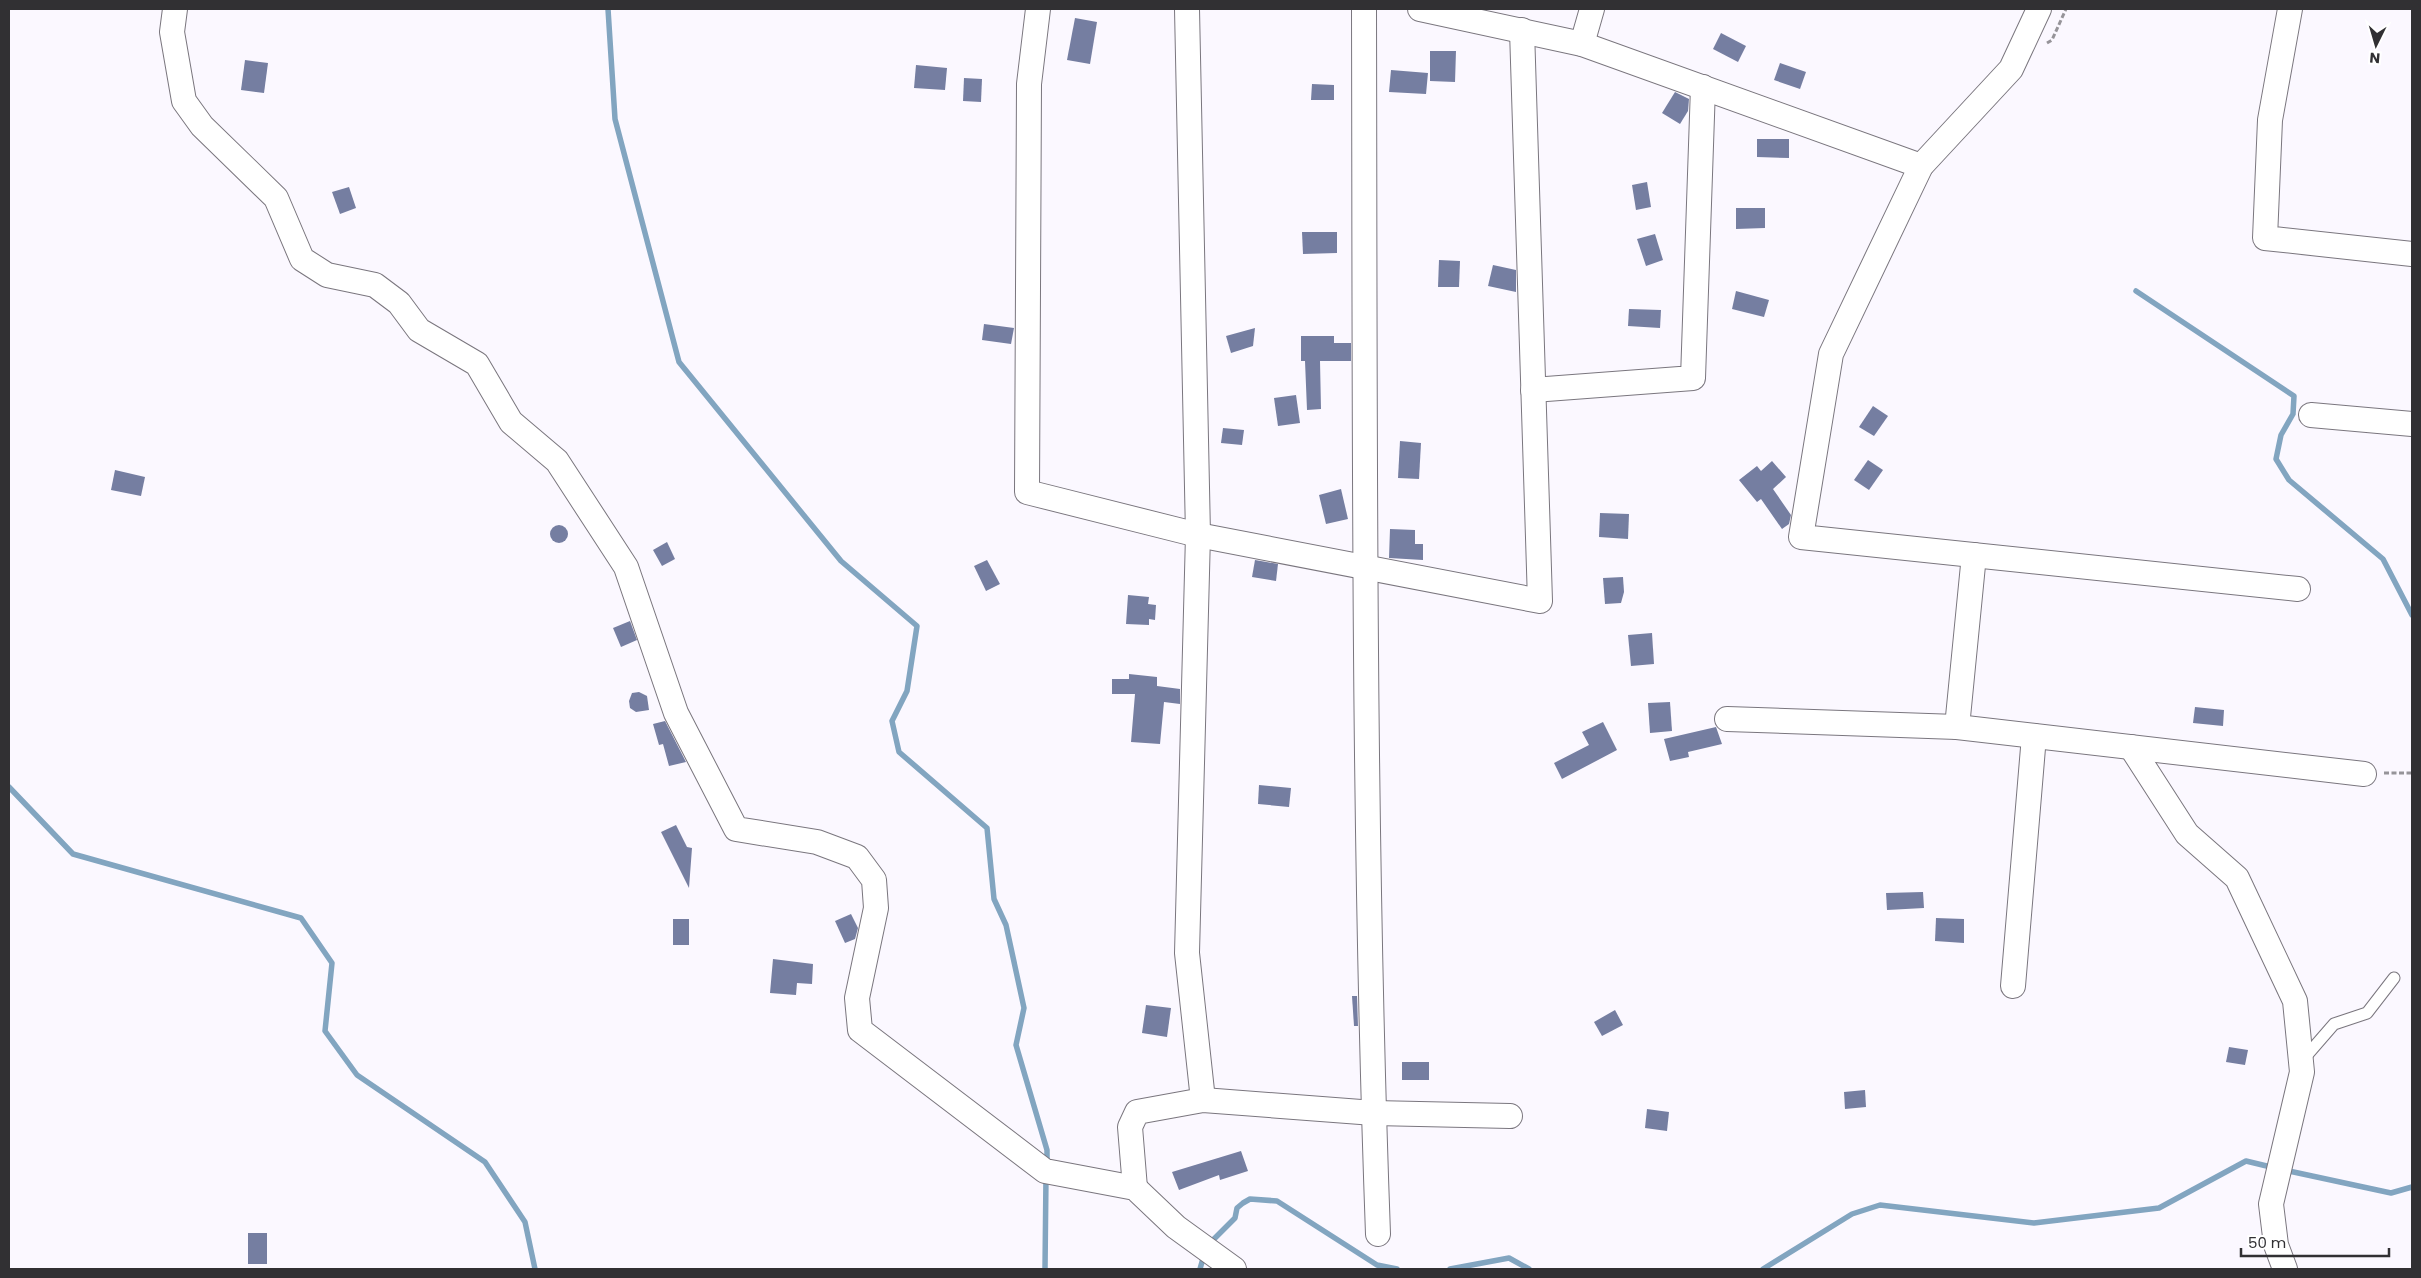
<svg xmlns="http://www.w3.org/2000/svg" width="2421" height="1278" font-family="Poppins,sans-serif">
  <rect width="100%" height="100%" fill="#fbf8ff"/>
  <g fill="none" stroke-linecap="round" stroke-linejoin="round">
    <g stroke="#82a5c0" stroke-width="5.5">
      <polyline points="608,9 615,119 679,362 841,561 917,626 907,691 892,721 899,752 987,828 994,899 1006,925 1024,1008 1016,1045 1047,1150 1047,1164"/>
      <polyline points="2136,291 2294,396 2293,414 2281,435 2276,459 2289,480 2383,559 2412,615"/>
      <polyline points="9,787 73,854 301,918 332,963 325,1031 357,1075 485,1162 525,1222 535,1269"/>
      <polyline points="2284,1170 2391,1193 2412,1187"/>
      <polyline points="1209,1244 1235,1218 1237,1208 1243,1203 1250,1199 1277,1201 1377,1265 1397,1269"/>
      <polyline points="1045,1269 1046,1176"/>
      <polyline points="1200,1269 1204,1255"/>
      <polyline points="1450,1269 1509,1258 1529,1269"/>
      <polyline points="1763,1269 1852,1214 1880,1205 2034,1223 2159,1208 2246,1161 2275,1168"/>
    </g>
  </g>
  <g fill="#757ea1">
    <polygon points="1075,18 1097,22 1090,64 1067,60"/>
    <polygon points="1721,33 1746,46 1738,62 1713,49"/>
    <polygon points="1430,51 1456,51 1455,82 1430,81"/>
    <polygon points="245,60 268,63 264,93 241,90"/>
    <polygon points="1780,63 1806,72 1800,89 1774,80"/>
    <polygon points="916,65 947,68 945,90 914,88"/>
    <polygon points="1391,70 1428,73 1426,94 1389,92"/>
    <polygon points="964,78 982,79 981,102 963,101"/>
    <polygon points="1312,84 1334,85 1334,100 1311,100"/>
    <polygon points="1675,92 1689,99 1688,111 1680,124 1662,113"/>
    <polygon points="1757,139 1789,139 1789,158 1757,157"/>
    <polygon points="1647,182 1651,207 1636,210 1632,185"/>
    <polygon points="349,187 356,208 340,214 332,192"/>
    <polygon points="1736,208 1765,208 1765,228 1736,229"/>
    <polygon points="1302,232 1337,232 1337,253 1303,254"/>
    <polygon points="1655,234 1663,260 1646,266 1637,239"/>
    <polygon points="1439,260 1460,261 1459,287 1438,287"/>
    <polygon points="1493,265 1516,270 1516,292 1488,286"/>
    <polygon points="1736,291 1769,300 1764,317 1732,309"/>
    <polygon points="1629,309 1661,310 1660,328 1628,326"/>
    <polygon points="984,324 1014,328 1011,344 982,340"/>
    <polygon points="1255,328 1253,346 1231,353 1226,336"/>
    <polygon points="1301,336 1334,336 1334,343 1351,343 1351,361 1320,361 1321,409 1307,410 1305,361 1301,361"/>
    <polygon points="1296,395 1300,423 1278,426 1274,398"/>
    <polygon points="1873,406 1888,416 1874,436 1859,427"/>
    <polygon points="1223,428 1244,430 1242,445 1221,443"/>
    <polygon points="1400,441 1421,443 1419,479 1398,478"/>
    <polygon points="1868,460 1883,470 1869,490 1854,480"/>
    <polygon points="1772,461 1786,477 1773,489 1791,515 1789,524 1782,529 1761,499 1757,502 1739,480 1757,466 1761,471"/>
    <polygon points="115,470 145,477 141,496 111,490"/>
    <polygon points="1341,489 1348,519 1326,524 1319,495"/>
    <polygon points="1600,513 1629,514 1628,539 1599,537"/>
    <circle cx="559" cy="534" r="9"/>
    <polygon points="1390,529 1415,530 1415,544 1423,544 1423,560 1389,558"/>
    <polygon points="667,542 675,559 662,566 653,550"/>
    <polygon points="987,560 1000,584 986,591 974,566"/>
    <polygon points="1255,560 1278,564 1276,581 1252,577"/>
    <polygon points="1623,577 1624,592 1621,603 1605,604 1603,578"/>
    <polygon points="1128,595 1149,597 1148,604 1156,605 1155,620 1149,619 1149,625 1126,624"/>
    <polygon points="630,621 637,640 621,647 613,628"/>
    <polygon points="1652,633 1654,664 1631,666 1628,635"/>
    <polygon points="1129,674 1157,677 1157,686 1180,689 1180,704 1164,702 1160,744 1131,742 1135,694 1112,694 1112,679 1129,679"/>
    <polygon points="639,692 647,696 649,710 636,712 630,708 629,701 632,693"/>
    <polygon points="1670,702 1672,731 1650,733 1648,703"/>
    <polygon points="2195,707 2224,710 2223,726 2193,723"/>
    <polygon points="665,721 686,762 669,766 663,744 659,745 653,724"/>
    <polygon points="1603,722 1617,750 1562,779 1554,763 1589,745 1582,732"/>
    <polygon points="1716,727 1722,744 1688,752 1689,757 1670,761 1664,739"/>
    <polygon points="1259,785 1291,788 1289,807 1258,804"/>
    <polygon points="676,825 687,847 692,848 689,888 661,832"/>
    <polygon points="1923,892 1924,908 1887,910 1886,893"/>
    <polygon points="851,914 858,928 855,939 845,943 835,921"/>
    <polygon points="1936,918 1964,919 1964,943 1935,941"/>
    <rect x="673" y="919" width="16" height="26"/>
    <polygon points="773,959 813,964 812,984 797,983 796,995 770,993"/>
    <polygon points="1352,996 1357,996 1358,1026 1354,1026"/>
    <polygon points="1146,1005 1171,1008 1167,1037 1142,1033"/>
    <polygon points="1615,1010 1623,1025 1602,1036 1594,1022"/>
    <polygon points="2229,1047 2248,1050 2245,1065 2226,1062"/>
    <rect x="1402" y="1062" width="27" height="18"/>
    <polygon points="1865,1090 1866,1107 1845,1109 1844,1092"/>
    <polygon points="1647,1109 1669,1112 1667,1131 1645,1128"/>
    <polygon points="1241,1151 1248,1171 1220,1180 1219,1175 1179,1190 1172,1172"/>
    <rect x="248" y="1233" width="19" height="31"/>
  </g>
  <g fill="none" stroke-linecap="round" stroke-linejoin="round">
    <defs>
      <polyline id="lane" points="2301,1062 2334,1024 2367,1013 2394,978"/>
      <g id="street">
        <polyline points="175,9 172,32 184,101 202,126 276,198 302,259 327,275 375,285 399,303 419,330 477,364 511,422 557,461 626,567 676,713 736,829 817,842 857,857 874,880 876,908 857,998 860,1030 1045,1171 1135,1188 1176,1227 1234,1269"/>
        <polyline points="1038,9 1029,84 1027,492 1198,535 1540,601 1522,30"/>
        <polyline points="1187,9 1198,535 1187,953 1203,1100"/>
        <path d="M1364 9C1365 417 1363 826 1378 1234"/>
        <polyline points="1420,9 1582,44 1921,166"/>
        <polyline points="2039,9 2011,69 1921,166 1831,354 1801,537 2298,589"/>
        <polyline points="2290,9 2270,120 2265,238 2412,254"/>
        <polyline points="1582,44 1592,9"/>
        <polyline points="1533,390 1693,378 1703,87"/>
        <polyline points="2311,415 2412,424"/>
        <polyline points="1727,719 1957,727 2364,774"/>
        <polyline points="1957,727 1974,555"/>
        <polyline points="2131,747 2187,834 2237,878 2295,1001 2302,1072 2271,1204 2276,1245 2285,1269"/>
        <polyline points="2013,986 2034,736"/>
        <polyline points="1135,1188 1130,1127 1137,1112 1203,1100 1374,1113 1510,1116"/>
      </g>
    </defs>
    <use href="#lane" stroke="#7a767e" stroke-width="13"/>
    <use href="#street" stroke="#7a767e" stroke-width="26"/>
    <g stroke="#969499" stroke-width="3" stroke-dasharray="5 2.5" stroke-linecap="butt">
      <polyline points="2047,43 2052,40 2066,9"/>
      <polyline points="2384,773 2412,773"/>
    </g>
    <use href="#lane" stroke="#fff" stroke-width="11"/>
    <use href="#street" stroke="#fff" stroke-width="24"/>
  </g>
  <rect width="2421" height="1278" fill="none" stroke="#313033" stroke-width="20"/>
  <g transform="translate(2376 45) rotate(185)" stroke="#ffffff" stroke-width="4" paint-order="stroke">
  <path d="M0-4L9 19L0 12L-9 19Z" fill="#313033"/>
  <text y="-8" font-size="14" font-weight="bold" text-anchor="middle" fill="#313033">N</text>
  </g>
  <path d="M2241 1248v8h148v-8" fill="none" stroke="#313033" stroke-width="2.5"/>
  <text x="2248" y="1248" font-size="15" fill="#313033" stroke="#ffffff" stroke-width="4" paint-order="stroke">50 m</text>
</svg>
